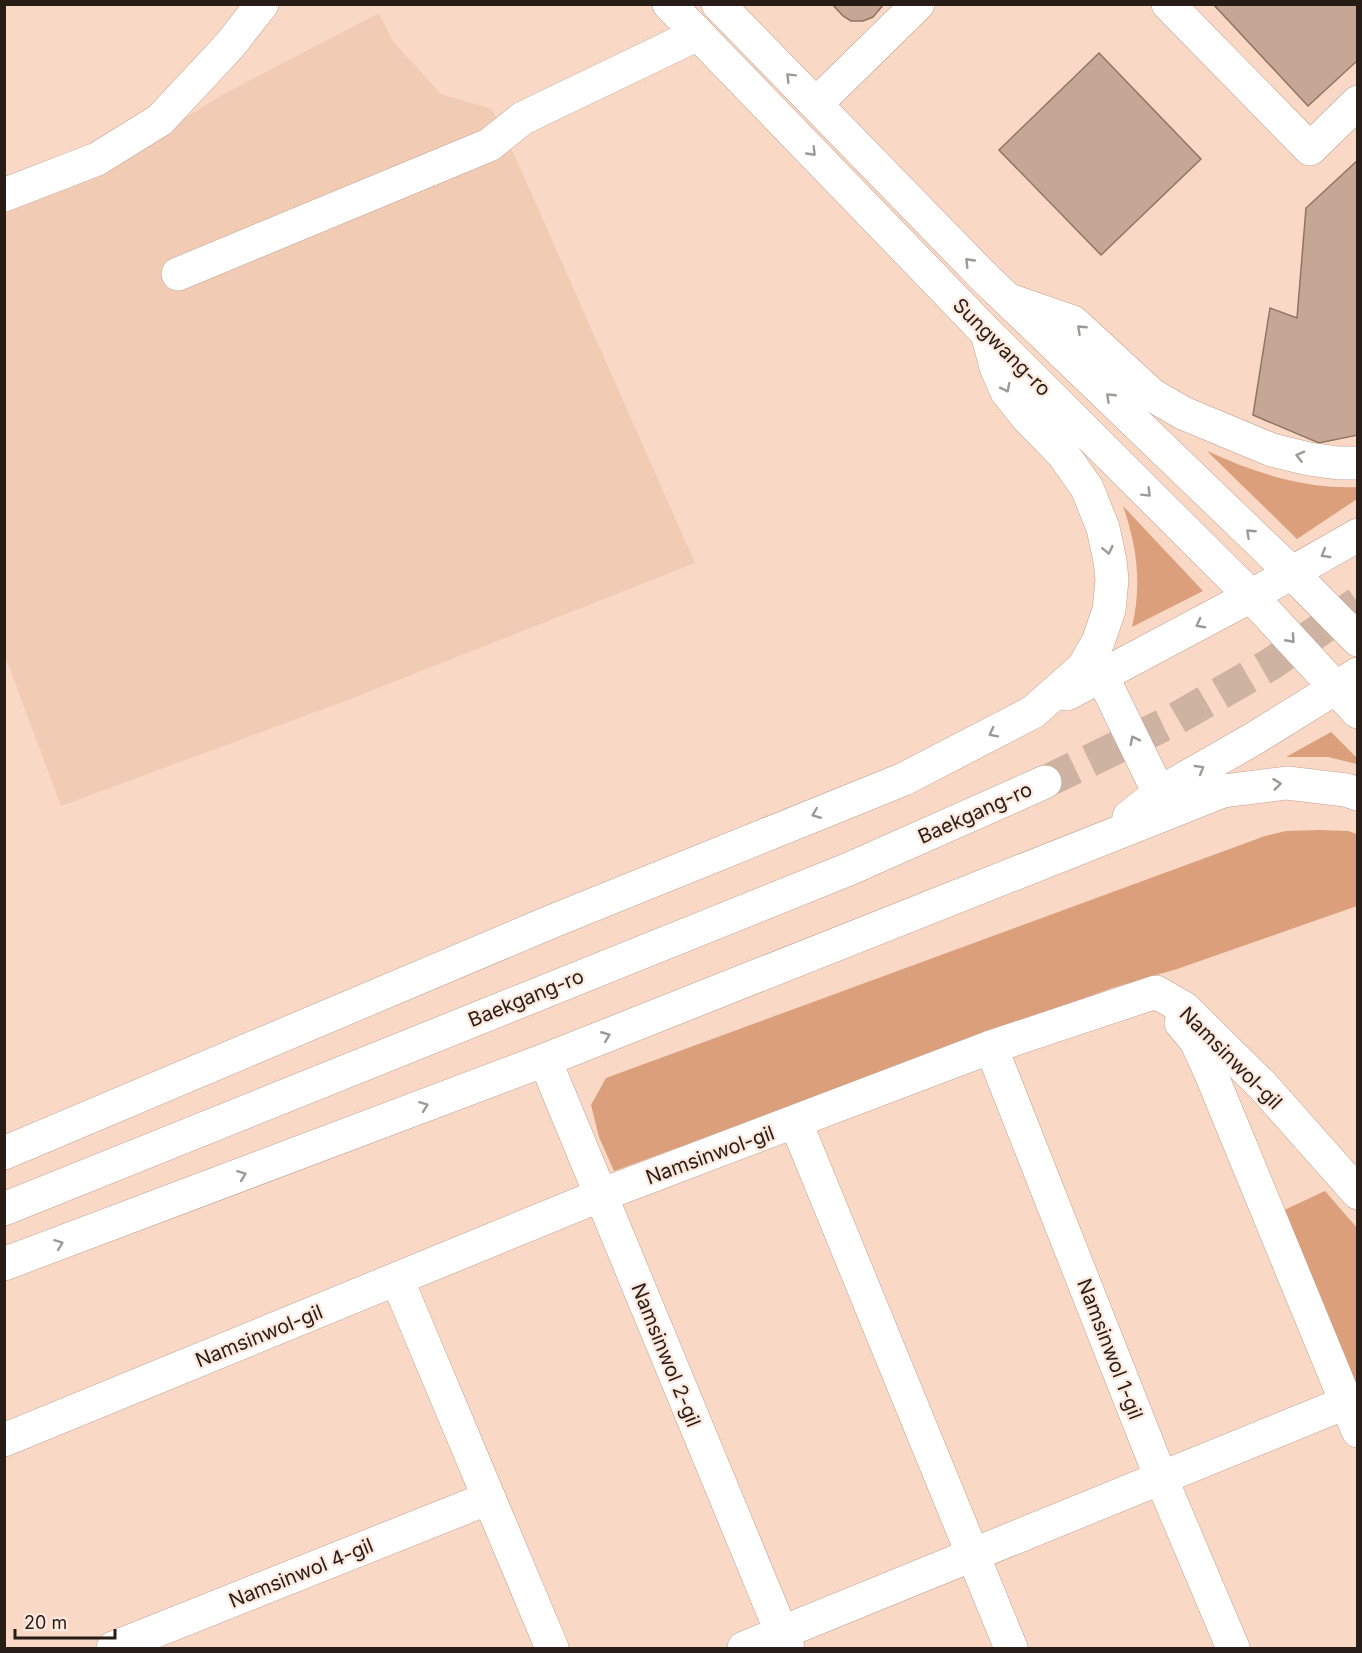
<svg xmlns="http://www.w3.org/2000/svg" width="1362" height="1653" font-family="Inter,sans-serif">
  <rect width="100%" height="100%" fill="#f9d8c5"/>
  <polygon fill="#f2cbb5" points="379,13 392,40 441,94 492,109 517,161 695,563 348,700 61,806 5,656 5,209 128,154 220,96"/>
  <g fill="#dc9f7b">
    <path d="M1207 451C1255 473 1304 489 1357 487V499L1297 539Z"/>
    <path d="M1123 506 1203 591 1132 627C1142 585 1137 546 1123 506Z"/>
    <polygon points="1331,732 1357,758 1357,764 1328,757 1286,757"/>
    <polygon points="1319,830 1348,831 1357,834 1357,906 1177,969 1112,988 614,1171 599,1137 591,1105 606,1078 1265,836 1286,831"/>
    <polygon points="1325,1191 1357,1228 1357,1390 1282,1211"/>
  </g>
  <g fill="#c6a795" stroke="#917463" stroke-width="1.5">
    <polygon points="832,4 884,4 873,17 863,21 851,21 843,16"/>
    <polygon points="1213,4 1358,4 1358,60 1308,106"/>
    <polygon points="1099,53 1201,159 1101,255 999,150"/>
    <polygon points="1358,160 1358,435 1319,443 1253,415 1270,308 1297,318 1306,208"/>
  </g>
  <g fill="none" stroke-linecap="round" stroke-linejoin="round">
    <polyline stroke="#cfb3a2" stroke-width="33" stroke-dasharray="33 16" stroke-linecap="butt" points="1045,782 1172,721 1271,664 1358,603"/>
    <defs>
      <g id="minor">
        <polyline points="1168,4 1310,149 1358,102"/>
        <polyline points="816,104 918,4"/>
        <polyline points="4,195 97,159 160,120 230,45 262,4"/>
        <polyline points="178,274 489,145 523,118 698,34"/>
        <polyline points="1181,1023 1196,1041 1211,1074 1358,1431"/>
        <polyline points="991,1047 1161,1478 1233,1648"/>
        <polyline points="545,1060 788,1648"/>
        <polyline points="796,1123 1011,1648"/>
        <polyline points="397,1279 552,1648"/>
        <polyline points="4,1440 601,1195 991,1047 1156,992 1184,1008 1263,1086 1358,1193"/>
        <polyline points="113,1648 489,1498"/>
        <polyline points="744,1648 1345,1403"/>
      </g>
      <g id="major">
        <polyline points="669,4 987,333 1251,596 1358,712"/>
        <polyline points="718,4 983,276 1292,573 1358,640"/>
        <polyline points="1015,302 1073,322 1152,395 1183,413 1272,450 1309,459 1338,463 1358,463"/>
        <polyline points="1102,676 1159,793"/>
        <polyline points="1067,694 1251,596 1358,535"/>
        <polyline points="1129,817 1159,793 1255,738 1358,674"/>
        <polyline points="4,1153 553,921 904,779 1033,712 1083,668 1098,642 1109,610 1112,579 1110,561 1103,528 1087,488 1063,454 1027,417 1007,392 996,367 987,333"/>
        <polyline points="4,1209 849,869 1045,782"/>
        <polyline points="4,1264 545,1060 1223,791 1287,783 1346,790 1358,794"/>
      </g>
    </defs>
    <use href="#minor" stroke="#c0a190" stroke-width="34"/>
    <use href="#major" stroke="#c0a190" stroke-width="34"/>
    <use href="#minor" stroke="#fff" stroke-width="33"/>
    <use href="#major" stroke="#fff" stroke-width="33"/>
  </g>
  <defs><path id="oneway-chevron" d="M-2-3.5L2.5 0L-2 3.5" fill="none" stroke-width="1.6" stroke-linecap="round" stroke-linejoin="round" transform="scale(1.5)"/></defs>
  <g stroke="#9e9996">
    <use href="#oneway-chevron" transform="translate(790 77) rotate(-135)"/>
    <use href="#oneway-chevron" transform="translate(812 152) rotate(46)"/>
    <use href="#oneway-chevron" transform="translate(969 262) rotate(-134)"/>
    <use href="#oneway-chevron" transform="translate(1081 329) rotate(-137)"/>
    <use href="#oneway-chevron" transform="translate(1006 388) rotate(63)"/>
    <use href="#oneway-chevron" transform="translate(1110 397) rotate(-136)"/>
    <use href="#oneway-chevron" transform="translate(1300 456) rotate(-166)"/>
    <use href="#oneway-chevron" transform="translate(1147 493) rotate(45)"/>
    <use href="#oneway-chevron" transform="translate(1250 533) rotate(-137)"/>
    <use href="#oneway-chevron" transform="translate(1108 550) rotate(78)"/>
    <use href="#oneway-chevron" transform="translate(1325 554) rotate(150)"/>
    <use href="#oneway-chevron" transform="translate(1200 624) rotate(152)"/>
    <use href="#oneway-chevron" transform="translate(1291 639) rotate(48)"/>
    <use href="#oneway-chevron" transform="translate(993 733) rotate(153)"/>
    <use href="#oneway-chevron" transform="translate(1134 740) rotate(-116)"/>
    <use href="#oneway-chevron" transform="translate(1200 769) rotate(-30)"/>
    <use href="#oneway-chevron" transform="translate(1277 784) rotate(-7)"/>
    <use href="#oneway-chevron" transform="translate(816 814) rotate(158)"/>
    <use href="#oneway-chevron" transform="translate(606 1036) rotate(-22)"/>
    <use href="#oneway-chevron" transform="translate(424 1106) rotate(-21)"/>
    <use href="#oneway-chevron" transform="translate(242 1175) rotate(-21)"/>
    <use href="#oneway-chevron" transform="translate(59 1244) rotate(-21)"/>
  </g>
  <g text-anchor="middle" stroke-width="4.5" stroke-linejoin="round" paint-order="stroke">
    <g font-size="20" fill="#281d16" stroke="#fce8dd">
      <text transform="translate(1002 347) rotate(45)" y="7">Sungwang-ro</text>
      <text transform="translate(975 813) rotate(-24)" y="7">Baekgang-ro</text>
      <text transform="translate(526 998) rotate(-22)" y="7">Baekgang-ro</text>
      <text transform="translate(1231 1058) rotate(45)" y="7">Namsinwol-gil</text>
      <text transform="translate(710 1155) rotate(-20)" y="7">Namsinwol-gil</text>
      <text transform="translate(259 1336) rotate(-22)" y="7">Namsinwol-gil</text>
      <text transform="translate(1110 1349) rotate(69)" y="7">Namsinwol 1-gil</text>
      <text transform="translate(666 1355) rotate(68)" y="7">Namsinwol 2-gil</text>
      <text transform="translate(301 1573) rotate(-22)" y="7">Namsinwol 4-gil</text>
    </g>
  </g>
  <rect width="1362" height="1653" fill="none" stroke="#281d16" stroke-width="12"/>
  <path d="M15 1629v9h100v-9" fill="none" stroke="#281d16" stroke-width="3"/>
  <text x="24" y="1629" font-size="18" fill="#281d16" stroke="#fce8dd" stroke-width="4.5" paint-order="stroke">20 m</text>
</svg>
